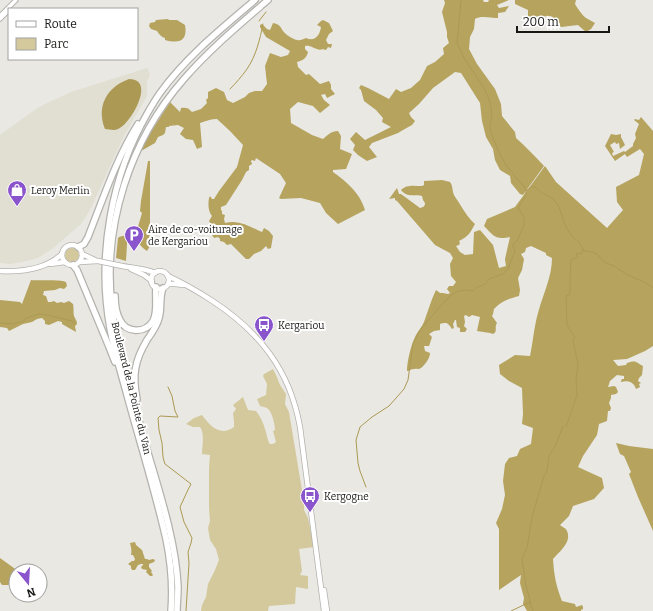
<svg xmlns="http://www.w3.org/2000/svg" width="653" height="611" font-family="Bitter,serif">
  <rect width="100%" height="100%" fill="#e9e8e3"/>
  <polygon fill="#e1ded2" points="147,68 149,71 150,75 147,82 147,96 124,136 90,210 81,224 52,249 38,258 22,262 10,264 0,263 0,135 36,109 43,105 71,92"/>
  <g fill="#d4c99c">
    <circle cx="72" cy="255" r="7"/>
    <path d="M273 369 276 375 280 385 286 394 285 404 289 412 304 502V510L308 518 314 547 299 549 302 571 300 575 308 576V589L296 587 295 604 269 606 268 611H201L202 605 206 597 208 584 215 570 219 560 216 549 210 540 208 528 210 521 209 508V468L210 455 202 454C202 446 205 434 200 427H193L186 424 194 418 202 415C210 426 220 437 234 427V422L233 413 236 409 233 405 243 397 248 410 256 411C260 416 263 422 265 429 267 434 267 440 270 444H273L276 442 273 431 275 430C275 425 272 411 267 408 265 407 263 407 260 406L257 399 266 395 267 384 263 376 264 374Z"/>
  </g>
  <g fill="#b5a35e">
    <path d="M444 0H483L484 2H488L489 0H509L497 5 499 8 509 6 505 12 498 13V18C491 18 481 15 475 19L474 29 470 37 469 49 477 64 495 89 501 104 502 116 515 132 516 138C526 147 535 156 544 166L523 195 520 194 511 183 510 176 500 170 495 160 493 149 486 137 482 121 480 103 461 73 455 72 433 88 419 104 409 113 411 117 415 121 412 125 403 130 398 133 372 143 369 147 377 157 367 161 358 155 353 150 355 145 350 139 356 132 365 140 391 127 382 122 383 118 376 110 364 101 361 90 359 88 361 85 368 88 389 99 396 89 401 92 411 88 420 80 427 66 435 62 444 54 443 48 449 43 447 37V32L442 12 445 3Z"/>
    <path d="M515 0H576L575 4C578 9 582 15 586 18 589 20 592 21 595 23L591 29 586 32 578 25C572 26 567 26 561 27 558 23 555 16 549 16 545 16 542 17 538 16L534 18 528 16V10L515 4Z"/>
    <path d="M168 19 169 20H177L185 25C188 41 179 44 165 40V38C161 37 159 34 157 31L151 29 149 26 150 23 155 22 156 20Z"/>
    <path d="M323 20 329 23 333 31 329 34 326 40 328 44H332L331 48 328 47 326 50C321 48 321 51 317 49 312 48 311 45 305 46V49L308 52C307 58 302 61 297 62L298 67 306 75 309 74 320 84 329 81 331 85V89L335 94 327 98 325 94 321 95 324 100 330 105 320 113 313 106 298 102 290 109 291 123 312 135 323 139C328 135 331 131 338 131L341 136 340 149 352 154 346 169 333 170V172C347 182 360 193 365 210L338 224 326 213 320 203 301 198 281 199 279 198 286 183 280 174 256 158 255 161 252 160 251 161 252 164 249 166V170L246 172 242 180 226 205 221 207V210L222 211V214L225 215 224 219 225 223C239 219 250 227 262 232L264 228 269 231 273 236 271 248 268 249 266 246 261 251 254 254 249 259H246L231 244 227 245 224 242 220 241V239L218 237 214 238 210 232C213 228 211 224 209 221L212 216C208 211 208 204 209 198L210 196 212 199H214L219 191 237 167 243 145 230 131 217 119C211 119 206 121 200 123L202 147 197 149 193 140 186 139 180 134 184 128 178 125 169 126V127H166L165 133 163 135 158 137 155 143 141 151 145 141 170 102 180 112 181 108C186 107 189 108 192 112L201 109 207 103 206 100 208 98V92L216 88 224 92 227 100 233 103 245 97 249 93 255 91H262L267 84 265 66 270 53 281 57 288 55 290 51 266 37 260 27V25L262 24 267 29 270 30 273 23C279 24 280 26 283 31 285 34 292 39 297 40 300 41 303 39 306 38 315 42 320 35 321 27L317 25 321 21Z"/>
    <path d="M641 117 653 131V346L645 351 627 359 613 360 618 366 626 365 627 363C637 360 635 362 643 366L642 375 639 378 638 381 641 383 639 384 640 387 636 389C634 382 628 380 621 382V381L622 379H624V376L617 375 610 381 608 387 614 386 616 387 618 392 616 394 611 395V398L609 403 611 408 610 411H608L607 421 599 424 597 435 583 456 578 467 602 478 604 488 594 499 573 506 569 516 560 525C562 527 566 528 567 531 572 542 560 551 553 559 554 575 556 586 562 601L575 604 576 607 582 605 583 607V609L581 610V611H527L523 604 524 598 520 583 521 575 499 590V529L496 523 502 509 505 495 503 481 505 464 509 458 517 456 520 449 531 444 533 428 522 424 523 414 522 388 509 381 500 374 499 365 515 355 530 356C533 342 534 327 538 313 543 294 552 277 552 258L546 255V253L531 246 526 248 525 252 521 254 524 259 522 270 518 278 520 290 519 296C508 299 501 301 494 309L493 314 492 316 497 323C494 327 498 332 493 334L490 333 477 331 480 317 472 315 469 317 466 315 464 316 465 322 464 326 467 329 465 332H460V328L457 327 456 320H455L453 324 454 328 452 329C448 323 447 322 440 324V330L434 331 429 334 432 337 429 346H424L425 351 430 353C430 358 425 365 421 368 417 370 418 368 414 369 411 369 409 371 407 371 407 362 411 344 416 335 418 331 422 327 424 322 428 311 431 300 436 290L440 293H443L448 294 450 293 447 289 449 286H453L456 282 451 276 450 264 453 258 450 253 435 245 397 201 395 200V198L389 199 397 188 399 194H401L420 208C423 207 425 207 425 203L423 200 422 196C414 194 407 198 401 190 407 184 414 186 422 186L424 185V181L442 180 450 182C453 186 452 190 454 195 456 199 459 202 461 206 465 212 469 219 475 224 470 233 469 236 459 241L460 243 459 245 456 246 460 252 465 255 473 254 474 232 480 230 493 245 499 268 506 266 505 259 510 237C495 240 494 236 484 226L487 219 515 207 545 166 556 182 607 228 623 210 617 202 616 187 639 175 644 154 640 149 627 157 625 154 615 161 605 146 611 134 616 135 621 134V137L625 145 620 149 619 143 616 144 615 142 610 145 614 152 612 153 613 156 624 151 625 152 633 146V144L636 138 635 134 639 124 634 120 635 119 639 120Z"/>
    <path d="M148 161H150V246L147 251C131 241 138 228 142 213L140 211 141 201Z"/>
    <path d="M128 234 130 235 131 242 127 243V244L126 261 116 258 118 238C121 235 124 237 128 234Z"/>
    <path d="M31 280C40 281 58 279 66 282L67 286 64 289 60 288 55 290 44 291 43 295 46 296 48 302H51L54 301 57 303 61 302 64 303 69 301 73 304C74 308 73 313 74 316 75 319 77 320 77 324L75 326 76 332 62 324V322L58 321 49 325 45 324V321L42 318 37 319 32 322 23 324 9 331 7 328 0 327V300L20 302 22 304Z"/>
    <polygon points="616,443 629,446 653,449 653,531 638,497 629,474 631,472 624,456 620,454"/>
    <path d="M135 542 136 545 142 550 145 559H147L149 560 153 559 155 560 154 562 149 564V567L152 571 151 572 153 575 152 576H150L146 572 147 570 142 569 141 567 143 565V564H141L138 565 135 570H132L131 568V566L128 564 132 561H134L135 559 133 555H131C132 551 131 547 130 543Z"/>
    <polygon points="0,558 18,571 16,571 16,583 13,583 8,585 2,585 0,582"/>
  </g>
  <path fill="#ab9954" d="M129 79C157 79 130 125 118 129 114 131 109 129 105 129 96 106 107 87 129 79Z"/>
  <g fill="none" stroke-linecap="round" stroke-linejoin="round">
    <g stroke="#ab9954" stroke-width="1">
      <polyline points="461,0 457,43 464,58 485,90 490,102 492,115 490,125 491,133 499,152 506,165 518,180 524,186 526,190"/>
      <polyline points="259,21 266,12"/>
      <path d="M230 89C236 83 242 76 247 69 256 56 260 39 263 24"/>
      <polyline points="0,323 13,324 24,321 26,318 39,314 47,315 72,321 75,323"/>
      <path d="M168 387 172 396 175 411 178 417 160 416 158 418 159 430 162 443 163 457 164 461 165 464 191 484C187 491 184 499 180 507L184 522 192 538 191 543 188 552 189 563 186 611"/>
      <path d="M566 427 577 395 576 380 578 364 573 341 575 337 568 327 567 324 566 297 567 295H570C570 283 570 272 571 260L578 257 576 254 582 253V251L583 249"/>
      <path d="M366 487 360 471 358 463 356 440 360 427 372 417 389 406 404 389 408 380 413 344 420 330 437 310 450 296 458 291 467 290 473 291C474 290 476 288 477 287 483 285 485 286 489 279L503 274 508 269 513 256V255L514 254 515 250 513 247V244L517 241 524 225V217L518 208 526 195V191L531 187H535L542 193 550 197 556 202 559 207 566 227 569 232 573 237 579 242 584 251 592 252 597 254 604 262 614 266 626 274 646 283 653 288"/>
      <polyline points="511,611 530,602"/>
      <polyline points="533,611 531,606 530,600 526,586 522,559 527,548 532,517 544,476 547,471 549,456 555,447 563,426"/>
    </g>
    <defs>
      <g id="minor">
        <polyline points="0,16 16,0"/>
        <polyline points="0,19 9,10"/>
      </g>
      <g id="major">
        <circle cx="72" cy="255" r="10"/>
        <polyline points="82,254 95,260"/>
        <polyline points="80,262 98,261"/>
        <polyline points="50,264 65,262"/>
        <path d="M122 266C133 268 145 268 155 273"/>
        <polyline points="131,269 144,275 152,281"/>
        <path d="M0 271C21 272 46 269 62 254"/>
        <circle cx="160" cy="280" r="9"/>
        <path d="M168 276C183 283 197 291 211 300 259 331 290 370 300 427L324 611"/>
        <polyline points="168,284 175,284 184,285"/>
        <polyline points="324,590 327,611"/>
      </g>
      <g id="highway">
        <path d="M78 247 84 244 88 237C103 199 116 159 138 124"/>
        <polyline points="73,265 77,270 107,342 115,362"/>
        <path d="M115 296C115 303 116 313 120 320 126 333 145 334 153 321 158 312 155 298 156 287"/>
        <path d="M137 399C132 375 135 360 147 340 152 333 157 326 159 318 162 308 159 298 163 288"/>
        <path d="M171 611C173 587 171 563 166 539 155 490 140 443 127 395 121 373 114 350 110 328 97 256 111 177 147 114 151 107 155 100 160 93 186 57 221 29 255 0"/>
        <path d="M177 611C177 603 178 595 178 587 176 541 159 491 146 446 134 401 117 354 112 308 102 226 130 140 184 79 209 50 239 25 268 0"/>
      </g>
    </defs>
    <use href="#minor" stroke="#b3b2ae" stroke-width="5.5"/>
    <use href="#major" stroke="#b3b2ae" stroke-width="6"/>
    <use href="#highway" stroke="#b3b2ae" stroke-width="8"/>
    <use href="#minor" stroke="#fff" stroke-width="3.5"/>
    <use href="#major" stroke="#fff" stroke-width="4.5"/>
    <use href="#highway" stroke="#fff" stroke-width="5.5"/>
    <defs>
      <polyline id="major-bridge" points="98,261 122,266"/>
    </defs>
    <use href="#major-bridge" stroke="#b3b2ae" stroke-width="6" stroke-linecap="butt"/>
    <use href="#major-bridge" stroke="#fff" stroke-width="4.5"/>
  </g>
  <defs>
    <symbol id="shop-pin" viewBox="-11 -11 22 30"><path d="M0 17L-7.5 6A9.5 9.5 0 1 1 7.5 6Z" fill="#8a54cc" stroke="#fff"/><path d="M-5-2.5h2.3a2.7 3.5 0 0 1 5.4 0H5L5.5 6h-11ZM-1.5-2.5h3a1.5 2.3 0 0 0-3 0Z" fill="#fff"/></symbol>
    <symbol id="parking-pin" viewBox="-11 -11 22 30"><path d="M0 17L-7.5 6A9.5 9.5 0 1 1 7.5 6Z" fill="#8a54cc" stroke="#fff"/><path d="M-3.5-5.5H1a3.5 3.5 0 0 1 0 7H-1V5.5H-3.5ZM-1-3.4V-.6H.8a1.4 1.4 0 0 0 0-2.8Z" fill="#fff"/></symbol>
    <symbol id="bus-pin" viewBox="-11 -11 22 30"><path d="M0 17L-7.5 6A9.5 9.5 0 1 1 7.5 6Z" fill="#8a54cc" stroke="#fff"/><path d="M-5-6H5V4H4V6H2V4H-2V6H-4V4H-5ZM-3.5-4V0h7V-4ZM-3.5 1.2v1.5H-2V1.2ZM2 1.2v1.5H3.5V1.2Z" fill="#fff"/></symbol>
  </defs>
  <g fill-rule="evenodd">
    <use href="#shop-pin" x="6" y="179" width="22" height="30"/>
    <use href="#parking-pin" x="123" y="224" width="22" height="30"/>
    <use href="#bus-pin" x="253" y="314" width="22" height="30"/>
    <use href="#bus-pin" x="299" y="485" width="22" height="30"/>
  </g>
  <g text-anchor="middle" stroke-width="4" stroke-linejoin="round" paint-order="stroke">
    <g font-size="10" fill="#171715" stroke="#fff" text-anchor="start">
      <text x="31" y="194">Leroy Merlin</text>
      <text x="148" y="233">Aire de co-voiturage<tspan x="148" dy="12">de Kergariou</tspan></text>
      <text x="278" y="329">Kergariou</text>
      <text x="324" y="500">Kergogne</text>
    </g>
    <g font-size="10" fill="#171715" stroke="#fff">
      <text transform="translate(132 388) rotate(76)" y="4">Boulevard de la Pointe du Van</text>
    </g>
  </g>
  <rect x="8" y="8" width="130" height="52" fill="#ffffff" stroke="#a2a2a1"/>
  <rect x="16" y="21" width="20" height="6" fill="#ffffff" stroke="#a2a2a1"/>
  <text x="44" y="28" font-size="12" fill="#171715">Route</text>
  <rect x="16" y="38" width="20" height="12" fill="#d4c99c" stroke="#a2a2a1"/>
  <text x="44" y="48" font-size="12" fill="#171715">Parc</text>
  <g transform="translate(28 583) rotate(162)"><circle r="19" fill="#ffffff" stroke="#a2a2a1"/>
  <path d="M0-3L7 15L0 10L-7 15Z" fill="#8a54cc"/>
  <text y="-6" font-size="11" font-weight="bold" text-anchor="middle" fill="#171715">N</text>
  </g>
  <path d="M517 26v6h92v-6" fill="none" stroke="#171715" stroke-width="2"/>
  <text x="523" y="26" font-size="12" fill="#171715" stroke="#ffffff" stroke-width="3" paint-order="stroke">200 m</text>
</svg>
